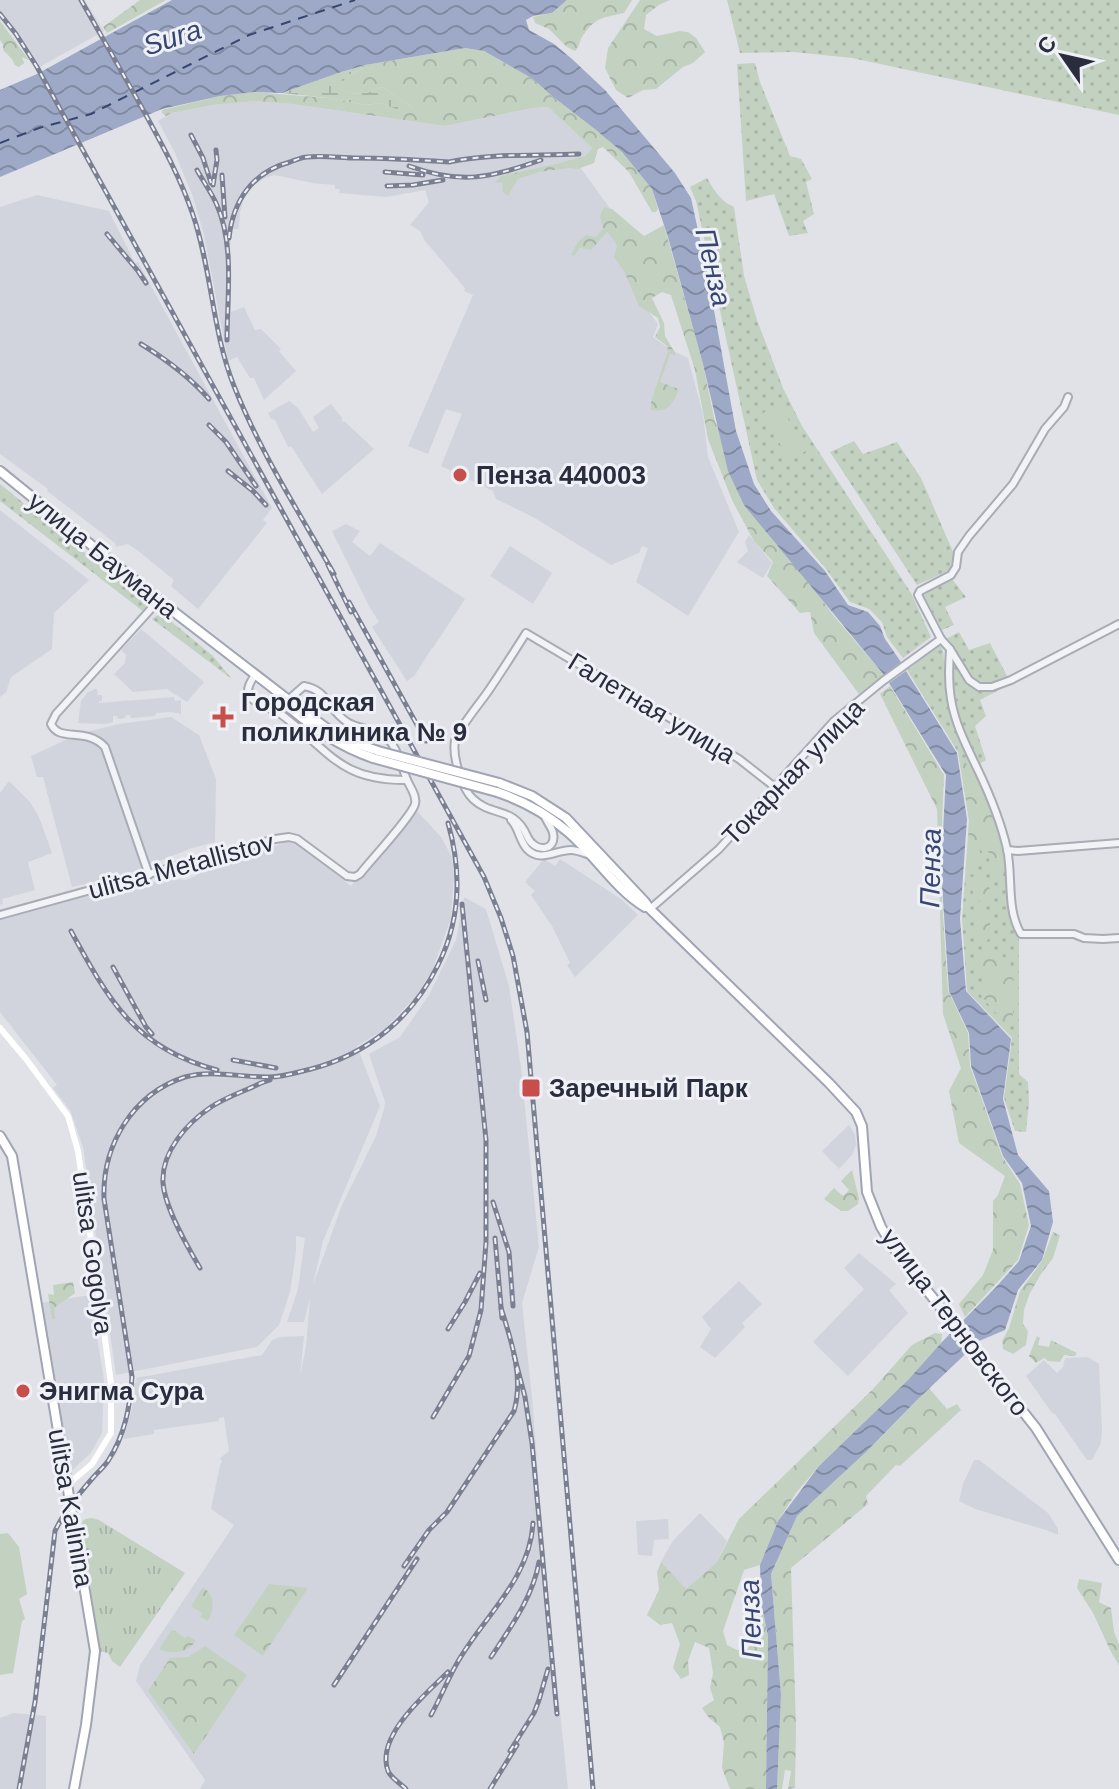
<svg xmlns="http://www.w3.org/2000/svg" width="1119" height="1789" font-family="Arial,sans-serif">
  <defs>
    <pattern id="grass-dots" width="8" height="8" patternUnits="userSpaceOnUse" patternTransform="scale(2)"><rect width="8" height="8" fill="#c3d1c1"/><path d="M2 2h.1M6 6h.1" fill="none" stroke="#a8b4a7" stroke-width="1.8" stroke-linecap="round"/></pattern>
    <pattern id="forest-crowns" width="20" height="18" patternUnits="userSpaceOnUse" patternTransform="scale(2)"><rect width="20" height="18" fill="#c3d1c1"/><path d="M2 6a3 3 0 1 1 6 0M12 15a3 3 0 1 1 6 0" fill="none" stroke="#a8b4a7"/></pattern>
    <pattern id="wetland-marsh" width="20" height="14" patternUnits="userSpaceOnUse" patternTransform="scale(2)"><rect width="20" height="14" fill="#c3d1c1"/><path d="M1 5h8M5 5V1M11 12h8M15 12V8" fill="none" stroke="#a8b4a7"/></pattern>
    <pattern id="park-tufts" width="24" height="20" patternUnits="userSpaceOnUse" patternTransform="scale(2)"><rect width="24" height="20" fill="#c3d1c1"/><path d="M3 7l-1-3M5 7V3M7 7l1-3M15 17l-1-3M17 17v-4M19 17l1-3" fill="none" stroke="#a8b4a7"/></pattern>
    <pattern id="water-waves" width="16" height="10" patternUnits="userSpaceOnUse" patternTransform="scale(2)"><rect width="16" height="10" fill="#9da9c6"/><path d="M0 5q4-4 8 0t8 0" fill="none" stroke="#808aa2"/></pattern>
  </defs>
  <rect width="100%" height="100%" fill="#e0e2e8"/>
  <g fill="#d2d4dd">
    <polygon points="0,0 84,0 104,31 36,69 28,55 0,16"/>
    <polygon points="256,101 292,104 445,126 533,108 548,107 592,148 585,156 575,160 614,214 606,231 618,245 640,300 658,324 653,337 671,350 688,358 703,414 708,457 739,532 688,616 636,582 648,548 642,546 639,553 611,565 533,517 496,499 493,491 441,466 462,414 446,409 428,454 408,446 473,295 464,291 465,288 425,241 420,231 410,225 429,202 425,190 386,197 339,193 340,189 335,189 335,185 313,183 274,175 263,179 253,186 244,198 240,212 239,229 232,229 229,257 231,312 244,307 255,330 261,329 281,349 279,351 296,371 264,400 254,378 250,378 237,357 228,361 204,235 193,197 175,153 158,121 171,113 213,105"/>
    <polygon points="37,195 109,211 135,263 138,262 272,508 263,520 267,523 198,609 171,586 174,580 137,550 128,544 116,547 115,543 47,491 48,489 0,454 0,207"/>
    <polygon points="289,401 298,408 313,432 319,428 313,417 331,404 342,418 342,422 344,421 374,449 322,494 291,446 288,447 275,420 271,419 268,413"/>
    <polygon points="0,510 89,580 54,613 52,649 11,677 6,692 0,697"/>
    <polygon points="346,524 360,531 352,542 370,556 380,543 465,599 433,648 432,648 415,675 407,681 372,627 379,622 370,608 332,531"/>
    <polygon points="749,535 772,563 763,578 737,562 748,551 745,542"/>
    <polygon points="510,546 552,573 533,604 490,576"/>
    <polygon points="141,629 204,682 187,702 167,689 133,692 114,674 125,663 126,655 121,650"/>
    <polygon points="95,689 97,689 98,695 102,695 102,701 99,701 99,703 174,697 175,701 181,700 181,714 171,712 156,713 155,716 131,718 130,715 126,715 125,718 118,719 117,716 113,716 113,722 105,724 78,723 81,701 87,693"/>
    <polygon points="171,717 199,735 216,779 215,842 192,848 130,873 72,887 43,777 37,777 31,756 78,734 119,724"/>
    <polygon points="9,781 30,802 39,817 52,853 28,862 35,890 2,899 3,904 0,905 0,793"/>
    <polygon points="417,811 441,837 452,857 454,875 451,918 432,971 417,995 385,1029 357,1046 380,1106 323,1241 313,1285 342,1205 376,1136 384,1109 385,1102 369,1054 400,1037 429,995 456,940 464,897 486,909 509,986 521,1068 539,1247 522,1303 532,1397 545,1565 568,1789 200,1789 205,1780 136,1681 140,1665 234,1525 211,1509 220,1465 222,1462 220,1458 229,1451 224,1417 219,1418 219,1421 154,1430 154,1434 123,1439 132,1409 134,1383 137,1382 136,1378 262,1355 272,1340 280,1337 304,1336 300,1376 306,1347 310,1298 304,1322 287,1322 298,1289 305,1238 296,1236 296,1252 290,1292 279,1325 257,1347 116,1375 83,1147 70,1110 53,1088 57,1085 0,1012 0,919 81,897 171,879 186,880 196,876 195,874 215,869 215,867 230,862 230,861 292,840 351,886"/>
    <polygon points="544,859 555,866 560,859 621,899 638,915 575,977 567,965 570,963 552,926 531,895 535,891 525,882"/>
    <polygon points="849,1125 855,1135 856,1145 852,1155 839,1169 822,1151"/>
    <polygon points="859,1253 896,1284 889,1290 908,1313 848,1376 813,1342 864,1289 844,1268"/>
    <polygon points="739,1281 762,1304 742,1323 745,1327 715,1358 700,1347 711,1329 702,1317"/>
    <polygon points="90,1295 104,1380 102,1433 90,1454 71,1471 41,1303"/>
    <polygon points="1088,1357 1099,1364 1102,1430 1101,1443 1092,1460 1087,1460 1055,1414 1052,1413 1026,1376 1044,1360 1057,1373 1063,1367 1065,1358"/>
    <polygon points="974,1460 979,1460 1048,1513 1058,1529 1058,1535 1046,1530 975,1509 959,1501 963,1484"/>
    <polygon points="700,1513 727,1541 717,1562 685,1590 661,1562 672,1542"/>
    <polygon points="668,1519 669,1539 654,1540 652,1556 638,1555 636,1521"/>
    <polygon points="14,1713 46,1716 46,1789 0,1789 0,1718"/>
  </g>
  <g fill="url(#grass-dots)">
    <polygon points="727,0 1119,0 1119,115 852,58 794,52 740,53"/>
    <polygon points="755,63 760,82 790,156 801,159 812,179 806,182 814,214 803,221 808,233 789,236 774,194 746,201 737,64"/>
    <path d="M707 178C714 190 720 201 734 207L744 276 757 320 783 388 802 426 911 593 931 637 903 658 887 637 882 622 869 609 850 602 826 569 774 508 757 480 696 201 690 187Z"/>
    <polygon points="854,441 863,454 897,442 921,478 954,554 950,570 917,585 830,452"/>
    <polygon points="0,484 147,603 148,609 144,612 0,501"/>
    <polygon points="952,579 966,597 945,607 954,625 942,630 922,593"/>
    <polygon points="161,613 213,656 232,679 152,619"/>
    <path d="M959 632 969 650 990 643 1008 678C1000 681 991 686 982 684 968 680 955 651 946 639Z"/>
    <polygon points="940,645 943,650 948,700 960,741 993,815 1006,858 1010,921 1019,935 1019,1074 1028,1082 1029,1102 1026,1132 1015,1131 1004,1098 1012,1038 967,991 962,919 969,820 958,752 907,670"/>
    <path d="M952 657C971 689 973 694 1010 684L980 700 986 716 975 726 986 760 978 765C962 726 951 701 952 657Z"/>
  </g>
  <g fill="url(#forest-crowns)">
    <polygon points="140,0 166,0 107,33 103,27"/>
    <path d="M567 0H632L624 13C604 18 597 16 584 34 579 40 581 45 575 51L567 47 549 29 535 23 533 17 552 13Z"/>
    <polygon points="640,0 670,0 659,5 646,15 644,29 657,36 680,31 688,32 696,38 705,52 693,63 683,67 656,89 643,90 628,98 616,90 605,68 608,48"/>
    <polygon points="0,21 29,60 22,57 24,63 19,67 15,65 12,59 3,50 3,45 0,40"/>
    <polygon points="465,48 484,51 533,79 552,96 596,130 622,152 652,189 658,209 656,212 652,212 629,172 603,147 598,149 594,163 578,169 568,168 539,172 518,179 508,196 502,191 503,183 495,182 501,176 556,164 585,156 592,148 548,107 533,108 445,126 292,104 256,101 213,105 171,113 166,116 162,113 162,110 220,96 254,92 328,98 366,105 380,103 399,110 413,108 382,87 370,92 351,94 338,86 348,75 361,70 365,65"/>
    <path d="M604 207 612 209 644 236 664 225 703 364 715 422 807 579 833 615 884 675 859 694 814 633 810 612 800 613 767 576 773 562 754 541 741 517 732 500 708 439 695 370 671 295 662 292 652 298 664 323 665 336 675 353V355L670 354 660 382 679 389C673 404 668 413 651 410V402L668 351 667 346 655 337 660 327 658 318 639 306 624 271 614 257 617 245 607 232 591 250 580 248 574 256 571 255 577 243 586 235 596 237 603 229 600 216Z"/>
    <polygon points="890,686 944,775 940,870 948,990 968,1033 970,1066 1002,1156 1020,1184 1029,1225 1018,1260 965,1317 959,1304 983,1275 993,1250 993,1201 998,1195 1005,1176 959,1143 949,1091 961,1068 943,1014 937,809 880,694"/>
    <path d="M959 756C980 773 1000 826 1004 854 1006 866 1006 880 1007 892L990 868 989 853 982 845 978 847 983 860 975 870 967 866 969 820Z"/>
    <path d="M980 875C988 882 990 888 992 898L986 905 976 899 967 878Z"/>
    <polygon points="979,909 984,909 989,914 991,937 985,942 977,942 973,929"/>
    <path d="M989 946 1010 962C1014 983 1016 1003 1011 1024 1000 1021 989 1004 980 994L983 979 974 971 975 960Z"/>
    <polygon points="852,1170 859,1198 858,1204 848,1211 841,1211 824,1199 834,1188 843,1196 849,1190 841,1181"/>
    <polygon points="1053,1232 1060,1235 1053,1258 1041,1274 1030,1293 1024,1310 1023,1324 1028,1331 1026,1345 1013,1354 1003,1349 1002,1341 1009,1328 1020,1291 1042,1261"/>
    <polygon points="73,1282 75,1293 54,1308 55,1319 52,1319 48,1294 54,1295 53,1285"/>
    <polygon points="935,1333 942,1334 941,1343 908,1380 819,1466 796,1493 778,1521 760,1565 744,1570 723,1631 727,1645 737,1650 748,1649 757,1631 753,1614 757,1602 761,1602 768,1635 766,1789 730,1789 722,1768 724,1743 720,1727 709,1718 702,1708 714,1700 710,1688 713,1673 709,1648 695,1642 688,1661 689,1675 681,1679 673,1668 680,1644 672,1623 660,1625 647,1615 659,1590 657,1572 661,1562 686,1589 717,1562 739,1519 873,1389 912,1345"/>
    <polygon points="1037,1336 1040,1338 1038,1345 1049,1347 1051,1340 1077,1353 1075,1356 1064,1355 1060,1362 1048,1361 1044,1358 1036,1363 1029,1356"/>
    <polygon points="929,1388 947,1409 957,1404 961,1410 900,1466 896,1465 866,1496 868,1504 791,1568 796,1727 795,1788 788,1789 791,1771 785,1770 782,1789 777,1789 781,1695 771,1574 797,1516 867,1451"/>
    <polygon points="1079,1579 1102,1583 1099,1602 1111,1608 1114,1632 1119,1644 1119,1665 1111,1652 1093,1613 1077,1588"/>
    <polygon points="269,1584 308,1588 263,1656 234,1635"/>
    <path d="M203 1587C215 1596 215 1609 208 1621L200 1617 202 1613 191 1606Z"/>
    <path d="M172 1629 185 1638 188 1636 196 1641C187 1653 173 1655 159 1649Z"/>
    <polygon points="205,1646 247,1675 194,1754 148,1691 170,1658 188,1657"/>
  </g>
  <polygon fill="url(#wetland-marsh)" points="365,65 361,70 348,75 339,86 351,94 370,92 382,87 413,108 434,111 427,116 399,110 380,103 366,105 328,98 282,93 338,73"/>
  <polygon fill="url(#park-tufts)" points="92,1518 99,1520 185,1573 120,1667 112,1661 108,1653 99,1651 82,1522 85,1519"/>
  <g fill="#c3d1c1">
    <polygon points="780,404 806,451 789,460 763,413"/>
    <polygon points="8,1533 19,1547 27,1594 19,1599 25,1619 22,1621 13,1673 0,1675 0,1534"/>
  </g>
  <g fill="url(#water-waves)">
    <polygon points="172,0 567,0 552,13 533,16 526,20 529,30 554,44 572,59 605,90 675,173 691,198 707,272 736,431 754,484 771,511 825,571 848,605 868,612 880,626 885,639 901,662 884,675 744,505 728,471 703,364 668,237 652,189 622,152 596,130 552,96 533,79 484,51 465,48 365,65 338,73 282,93 254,92 220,96 162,109 0,177 0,90 37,74"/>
    <polygon points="906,671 957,753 967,819 960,919 966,991 1011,1039 1003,1099 1018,1155 1049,1191 1053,1222 1042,1260 1018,1290 1005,1330 979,1341 915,1402 867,1451 797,1516 771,1574 781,1695 777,1789 766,1789 768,1636 761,1602 760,1565 778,1521 819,1466 908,1380 941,1343 997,1286 1019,1261 1031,1226 1022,1183 1003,1156 971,1066 969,1033 949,991 941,870 946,775 889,683"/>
  </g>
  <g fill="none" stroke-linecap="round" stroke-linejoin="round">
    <polyline stroke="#364670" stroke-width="2" stroke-dasharray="10 8" stroke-linecap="butt" points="0,143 39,128 91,114 249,35 355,0"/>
    <defs>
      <g id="tertiary">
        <path d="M1068 397 1064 407 1045 429 1013 484 969 536 958 552 956 567 951 575 920 591 918 595 941 639 950 649C949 666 948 682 951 699 955 724 966 745 977 768 989 793 1001 822 1007 849 1013 877 1006 909 1021 934H1074L1084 938 1103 939 1119 938"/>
        <polyline points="950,649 969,680 979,687 992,687 1011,680 1119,624"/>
        <path d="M288 700 304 686C328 690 328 710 347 722 359 730 378 729 388 739 398 749 402 768 407 780"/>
        <path d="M545 817C547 822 552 828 553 833 557 851 535 854 527 836 514 806 492 817 473 799 462 789 452 756 455 741 458 729 481 702 489 690 502 671 514 652 526 633L739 759 776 788"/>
        <path d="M511 820C519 828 519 840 527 849 540 863 555 850 571 850 577 850 584 853 590 855"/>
        <polyline points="1007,850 1018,851 1119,843"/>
        <path d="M149 875 105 747C85 726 60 743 51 724L56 714 159 600"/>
        <polyline points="650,909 719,849 834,721 883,681 941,639"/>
        <path d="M0 915 275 839 289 837 297 839 347 876 355 877 360 874C370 861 412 816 415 804 417 796 410 787 407 780 340 781 330 751 282 715 272 708 259 705 249 697 246 690 249 684 253 678"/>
      </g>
      <g id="primary">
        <polyline points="0,471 169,608 295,705 329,730 349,741 378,751"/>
        <path d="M284 703C312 727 338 746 373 758"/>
        <polyline points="499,783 532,796 566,818 645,902 650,909 829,1083 856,1112 862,1126 867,1192 881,1227 895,1250 1036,1428 1119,1560"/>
        <path d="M497 792C524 801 547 814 568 832 595 855 615 889 645 907"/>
        <polyline points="0,1136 12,1156 95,1651 86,1725 74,1789"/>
      </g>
    </defs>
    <use href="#tertiary" stroke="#a9acb5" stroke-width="10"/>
    <use href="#primary" stroke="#a0a4b3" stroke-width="12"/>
    <use href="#tertiary" stroke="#f2f3f6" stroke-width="6"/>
    <polyline stroke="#fff" stroke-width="6" points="0,1028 26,1059 68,1116 78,1151 101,1309 111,1384 111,1433 92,1464 67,1485"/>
    <use href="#primary" stroke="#fff" stroke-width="8"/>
    <defs>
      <g id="rail">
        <path d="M81 0C101 35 121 70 141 106 160 141 180 176 193 215 212 271 212 331 234 386 260 452 299 512 334 574"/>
        <polyline points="0,14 16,34 37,67 484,877 501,918 513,956 527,1032 593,1789"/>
        <polyline points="191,135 203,158 211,183"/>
        <path d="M409 166C462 185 489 178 541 160"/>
        <path d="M197 170C203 181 211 192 216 203 235 244 227 296 227 340"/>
        <polyline points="385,172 423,175"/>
        <polyline points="222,175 225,217"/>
        <polyline points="213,185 217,160 216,150"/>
        <polyline points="387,186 413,185 443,180"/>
        <polyline points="107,234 138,271 146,283"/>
        <path d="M229 238C233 200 253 172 290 162 296 160 302 157 307 157 323 155 341 158 357 158 387 158 418 160 449 162 492 153 536 156 579 154"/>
        <path d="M141 344C167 360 189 376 209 399"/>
        <polyline points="209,425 226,442 256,486"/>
        <polyline points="228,471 253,491 266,505"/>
        <polyline points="328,565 351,612"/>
        <polyline points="349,602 426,741"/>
        <path d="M71 931C109 1001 135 1048 217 1070"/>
        <polyline points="478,961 486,1000"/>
        <polyline points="113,967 146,1027 152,1034"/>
        <polyline points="233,1060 276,1068"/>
        <polyline points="493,1202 509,1252 513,1306"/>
        <polyline points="495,1238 502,1318"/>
        <path d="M200 1268C187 1246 165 1208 163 1183 161 1152 187 1123 211 1107 226 1097 245 1091 261 1083L270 1080"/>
        <polyline points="448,1329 465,1302 480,1273"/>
        <polyline points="514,1355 525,1397 532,1443 557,1714"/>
        <polyline points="433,1417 469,1356 481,1310 486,1242 486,1140 462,904"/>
        <path d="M404 1566 429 1530 447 1512 514 1411C524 1377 511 1340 501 1308"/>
        <path d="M491 1657C510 1628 533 1597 539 1562"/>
        <polyline points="334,1685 417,1559"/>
        <path d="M431 1715C440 1699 447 1681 456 1665 482 1618 530 1580 533 1523"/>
        <polyline points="510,1751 534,1713 539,1700 548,1669"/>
        <path d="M19 1789 35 1702 55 1531C64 1512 77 1496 91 1480 97 1473 103 1468 108 1461 125 1435 130 1407 132 1377L104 1199C102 1146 132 1094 185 1077 213 1069 242 1078 270 1077 283 1077 298 1072 311 1069 368 1054 412 1018 438 965 461 919 462 872 448 823"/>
        <path d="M406 1789C400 1783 391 1778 388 1771 375 1736 427 1693 448 1672"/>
        <polyline points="490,1789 517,1745"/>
      </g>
    </defs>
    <use href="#rail" stroke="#7a7f91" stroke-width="5"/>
    <use href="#rail" stroke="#eff1f6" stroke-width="2" stroke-dasharray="6" stroke-linecap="butt"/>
    <defs>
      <g id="primary-bridge">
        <polyline points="378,751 499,783"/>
        <polyline points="373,758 497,792"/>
      </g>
    </defs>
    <use href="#primary-bridge" stroke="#a0a4b3" stroke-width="12" stroke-linecap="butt"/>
    <use href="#primary-bridge" stroke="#fff" stroke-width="8"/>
  </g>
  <g fill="#c64f4c" stroke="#eff1f6" stroke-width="3">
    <circle cx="460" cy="475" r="8"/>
    <path d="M219 705h8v8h8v8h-8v8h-8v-8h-8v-8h8z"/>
    <rect x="521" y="1078" width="20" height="20" rx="4"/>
    <circle cx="23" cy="1391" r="8"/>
  </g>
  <g text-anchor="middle" stroke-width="6" stroke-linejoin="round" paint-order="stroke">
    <g font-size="26" font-weight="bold" fill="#292d3e" stroke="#eff1f6" text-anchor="start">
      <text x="476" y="484">Пенза 440003</text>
      <text x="241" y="711">Городская<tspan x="241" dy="30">поликлиника № 9</tspan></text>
      <text x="549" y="1097">Заречный Парк</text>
      <text x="39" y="1400">Энигма Сура</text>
    </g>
    <g font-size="26" fill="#292d3e" stroke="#eff1f6">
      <text transform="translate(103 555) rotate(39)" y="9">улица Баумана</text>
      <text transform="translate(652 708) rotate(31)" y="9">Галетная улица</text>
      <text transform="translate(793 772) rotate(-46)" y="9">Токарная улица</text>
      <text transform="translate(181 866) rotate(-15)" y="9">ulitsa Metallistov</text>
      <text transform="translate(93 1253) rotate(82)" y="9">ulitsa Gogolya</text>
      <text transform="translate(955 1322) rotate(53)" y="9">улица Терновского</text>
      <text transform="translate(71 1508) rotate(80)" y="9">ulitsa Kalinina</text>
    </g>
    <g font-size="28" font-style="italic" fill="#364670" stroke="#eff1f6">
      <text transform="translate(172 37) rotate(-18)" y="10">Sura</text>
      <text transform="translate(714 267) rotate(77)" y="10">Пенза</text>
      <text transform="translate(930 868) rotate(-89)" y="10">Пенза</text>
      <text transform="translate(750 1619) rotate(-92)" y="10">Пенза</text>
    </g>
  </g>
  <g transform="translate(1063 56) rotate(304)" stroke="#eff1f6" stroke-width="6" paint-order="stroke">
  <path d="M0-6L14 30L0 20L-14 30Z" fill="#292d3e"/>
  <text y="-12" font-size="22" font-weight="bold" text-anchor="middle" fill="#292d3e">С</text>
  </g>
</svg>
